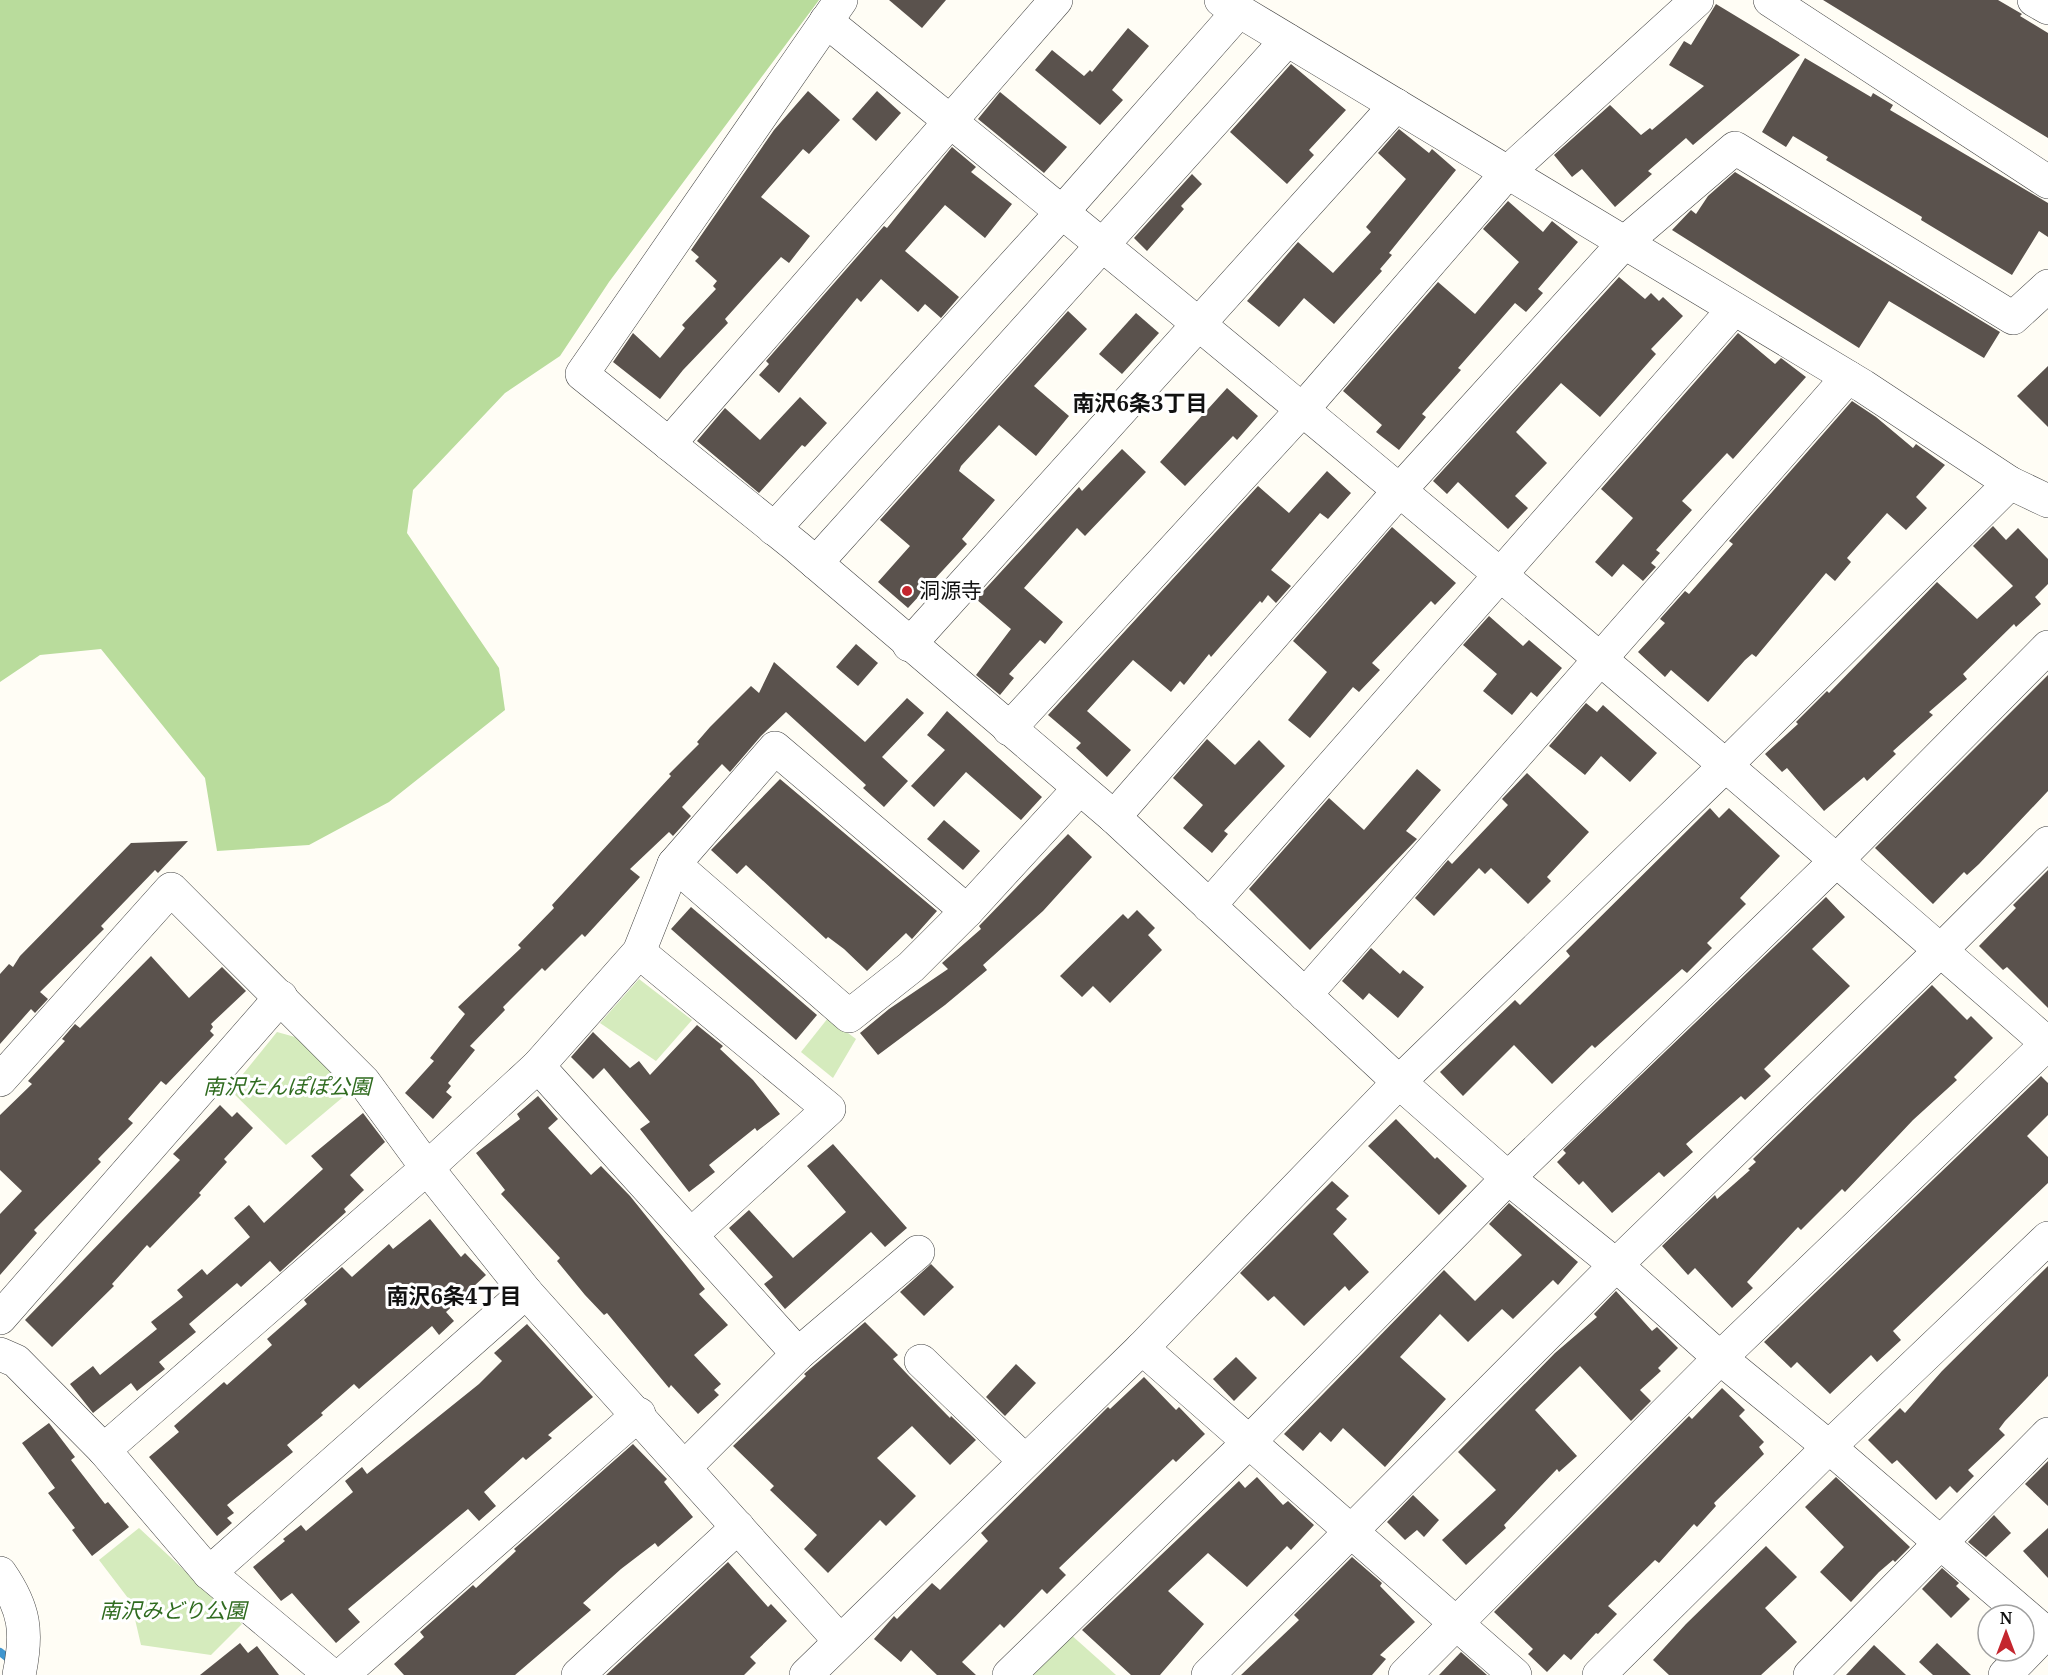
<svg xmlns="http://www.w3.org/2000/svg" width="2048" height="1675" font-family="'Noto Serif','Noto Sans JP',serif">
  <rect width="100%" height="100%" fill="#fffdf5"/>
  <g fill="#d5ebbd">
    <polygon points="639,979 692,1020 656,1061 600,1023"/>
    <polygon points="828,1018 856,1039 833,1078 801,1052"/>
    <polygon points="277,1032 295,1037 355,1087 286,1145 230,1090"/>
    <polygon points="139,1528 242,1624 211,1655 141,1645 131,1602 99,1560"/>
    <polygon points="1069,1633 1116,1675 1022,1675"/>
  </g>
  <polygon fill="#b9dc9c" points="0,0 819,0 609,282 560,356 505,393 413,490 407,533 499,668 505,710 389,802 309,845 217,851 205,778 101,649 40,655 0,682"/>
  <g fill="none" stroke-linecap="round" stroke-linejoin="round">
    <polyline stroke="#3f96cf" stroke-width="8" points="0,1652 13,1662"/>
  </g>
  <g fill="#5a524d">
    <polygon points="889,0 946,0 922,28"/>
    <polygon points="1823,0 1998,0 2022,14 2020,16 2048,33 2048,138"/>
    <polygon points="1716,4 1800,55 1693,145 1686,138 1648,171 1652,174 1615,207 1582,169 1572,177 1554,155 1610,105 1641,135 1650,128 1652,130 1704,86 1669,65 1684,41 1691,45"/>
    <polygon points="1128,28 1149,46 1112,90 1123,100 1100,125 1035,70 1052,50 1084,76 1090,70 1092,72"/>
    <polygon points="1805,58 1871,97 1873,93 1893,105 1890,110 2048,203 2048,237 2039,231 2012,275 1921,220 1922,217 1826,160 1828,157 1793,136 1786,147 1762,132"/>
    <polygon points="1291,64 1346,110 1309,150 1314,155 1287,184 1230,132"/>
    <polygon points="808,91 840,120 809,154 803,149 761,197 810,236 789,263 781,257 725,319 728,323 683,370 660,399 613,362 633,333 660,358 685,328 682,325 716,289 713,286 717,281 695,261 699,257 691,250 774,130"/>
    <polygon points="877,91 901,113 876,141 852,119"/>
    <polygon points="1000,92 1067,147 1044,173 978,119"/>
    <polygon points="1399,129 1429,153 1432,149 1456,170 1389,253 1392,255 1380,269 1382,271 1334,324 1304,298 1279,327 1247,301 1298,242 1333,273 1371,232 1366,227 1406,179 1378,153"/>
    <polygon points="952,147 976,167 971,172 1012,204 985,238 945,205 905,251 959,297 941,318 925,304 918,312 881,279 861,302 857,298 779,393 759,375 769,364 766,361 884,226 887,228"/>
    <polygon points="1735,172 2000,332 1984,358 1889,301 1859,348 1672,230 1691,210 1696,214 1708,196"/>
    <polygon points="1192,174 1202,184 1181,206 1184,209 1147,251 1134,238"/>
    <polygon points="1508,201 1543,232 1552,221 1578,242 1538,289 1543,293 1526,312 1515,303 1458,368 1461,370 1422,414 1426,417 1399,450 1376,432 1382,425 1343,391 1438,282 1475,314 1519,262 1483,229"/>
    <polygon points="1619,277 1645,299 1651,293 1659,301 1663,297 1683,316 1651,349 1656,354 1600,417 1561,383 1516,432 1547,463 1515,496 1528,508 1508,529 1458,482 1447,494 1433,481"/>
    <polygon points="1068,311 1087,329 1034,386 1069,416 1036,456 999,425 961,466 959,471 995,500 962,539 967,544 908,608 878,582 910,546 880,520"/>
    <polygon points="1136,313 1159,333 1122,374 1099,354"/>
    <polygon points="1738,333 1775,364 1781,358 1806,377 1733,459 1727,453 1682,501 1692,510 1656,550 1660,553 1651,563 1656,567 1643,581 1623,564 1612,577 1595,562 1633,518 1601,489"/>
    <polygon points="2048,366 2048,427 2017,396"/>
    <polygon points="1227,388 1258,416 1237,440 1233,436 1185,486 1160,462"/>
    <polygon points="800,397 827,423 805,447 802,445 759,493 697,441 725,408 760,440"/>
    <polygon points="1852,401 1876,417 1913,448 1916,444 1945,465 1916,497 1927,508 1906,530 1887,513 1847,558 1851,562 1835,581 1826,573 1756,657 1752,654 1745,660 1708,702 1671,670 1665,677 1638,652 1665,623 1660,619 1685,591 1689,594 1733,544 1729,541"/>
    <polygon points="1122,449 1146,472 1085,536 1077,528 1024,588 1063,622 1045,644 1040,640 1009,674 1014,678 1000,695 976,675 1011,629 976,599 1079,487 1082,491"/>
    <polygon points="1327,471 1351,493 1328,519 1320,513 1271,570 1291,586 1276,603 1268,595 1262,603 1260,601 1211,657 1209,654 1184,685 1180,681 1171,692 1133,660 1087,711 1131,750 1107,777 1076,748 1081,743 1048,715 1258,486 1289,513"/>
    <polygon points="1993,526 2006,540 2018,528 2048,559 2048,584 2035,597 2041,604 2016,627 2014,624 1963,674 1967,679 1929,712 1933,715 1893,751 1896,754 1867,781 1864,777 1824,811 1787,768 1782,772 1765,754 1798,724 1796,722 1827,691 1829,693 1937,582 1977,619 2013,586 1973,546"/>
    <polygon points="1392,527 1456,583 1435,605 1431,601 1372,663 1380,670 1359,692 1353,687 1310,738 1288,720 1327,672 1293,641"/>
    <polygon points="1489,616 1523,646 1529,640 1562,668 1537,697 1531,692 1512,715 1483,691 1497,674 1463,645"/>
    <polygon points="856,644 878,663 858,686 836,667"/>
    <polygon points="774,662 865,742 907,698 924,713 882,757 908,781 884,807 863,788 866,785 786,712 761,736 730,772 722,764 682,807 691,816 673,836 669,832 630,869 640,877 585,937 582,934 545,971 542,968 503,1007 505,1010 470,1046 475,1050 448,1083 451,1086 446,1092 452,1097 433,1119 405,1093 434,1061 430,1058 465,1014 458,1007 521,948 518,945 554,908 552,905 671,776 669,774 699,744 697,742 710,727 751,686 759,693"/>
    <polygon points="2048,675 2048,791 1979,864 1967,875 1964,872 1933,904 1875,848"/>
    <polygon points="1586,703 1597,712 1603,705 1657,753 1630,782 1601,756 1585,775 1549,746"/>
    <polygon points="947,711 1042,797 1021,820 966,772 934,807 911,786 945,750 927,735"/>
    <polygon points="1207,739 1235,765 1259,740 1285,766 1224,831 1228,834 1212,853 1183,828 1203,805 1173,778"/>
    <polygon points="1417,769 1441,790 1406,831 1417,839 1310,950 1249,889 1329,798 1364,830"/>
    <polygon points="1527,773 1589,832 1547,877 1551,881 1528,904 1491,868 1485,874 1479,868 1434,916 1415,898 1448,860 1452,864 1508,805 1502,799"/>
    <polygon points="780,779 937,911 912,939 906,933 867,971 844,949 828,937 826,939 746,865 737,874 711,850"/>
    <polygon points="1710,808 1719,818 1729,808 1780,856 1740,898 1746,904 1707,943 1712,948 1687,973 1682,969 1595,1048 1592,1045 1552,1084 1514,1045 1463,1096 1440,1072 1515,1000 1520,1005 1570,956 1566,951"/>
    <polygon points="944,820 980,851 963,870 927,839"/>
    <polygon points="1068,834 1092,857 1043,911 983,965 987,970 945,1005 878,1055 860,1033 889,1009 948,969 942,963 981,929 979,926"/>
    <polygon points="188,841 158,873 155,870 101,926 104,929 40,992 48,999 35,1013 31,1009 0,1044 0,974 9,964 13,967 20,956 131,843"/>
    <polygon points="2048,870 2048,1008 2007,967 2003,970 1979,946 2016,908 2013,905"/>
    <polygon points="1826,897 1845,917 1812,949 1850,986 1764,1069 1771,1076 1745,1100 1741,1096 1686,1144 1693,1152 1664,1177 1659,1172 1612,1213 1583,1181 1579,1185 1557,1162 1566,1153 1563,1150"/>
    <polygon points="691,907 817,1015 796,1040 671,929"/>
    <polygon points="1137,910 1155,928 1148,935 1162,950 1110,1003 1093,986 1082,997 1060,976 1123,914 1128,919"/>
    <polygon points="1371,948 1400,974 1403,970 1424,987 1398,1018 1369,993 1363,1000 1342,981"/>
    <polygon points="151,956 189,998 222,967 246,991 211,1024 213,1027 210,1031 214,1035 166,1085 161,1081 128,1119 133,1123 98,1159 101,1162 34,1230 37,1233 0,1275 0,1214 22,1191 0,1170 0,1115 32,1084 28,1081 65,1041 62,1039 75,1024 80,1028"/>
    <polygon points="1932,985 1967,1020 1971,1016 1993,1038 1954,1077 1957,1080 1913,1120 1845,1192 1842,1189 1801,1230 1798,1227 1747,1282 1753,1288 1732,1308 1695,1268 1688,1275 1662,1246 1715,1195 1717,1199 1750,1170 1748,1169 1756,1162 1753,1159"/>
    <polygon points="697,1025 723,1046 720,1049 753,1080 780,1114 757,1131 755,1128 709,1165 715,1172 689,1192 640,1129 650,1122 604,1068 593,1079 571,1057 593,1032 630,1068 639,1061 650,1075"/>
    <polygon points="2041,1076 2048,1083 2048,1115 2027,1136 2048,1157 2048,1183 1893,1331 1901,1340 1877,1362 1871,1355 1830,1394 1797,1362 1791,1368 1764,1342"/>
    <polygon points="538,1096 558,1119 548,1128 591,1175 601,1166 630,1196 705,1289 699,1294 728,1325 694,1355 721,1384 714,1390 719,1395 698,1414 671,1385 669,1388 607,1313 604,1315 585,1295 557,1261 560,1258 501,1194 505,1190 476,1153 520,1119 517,1114"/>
    <polygon points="220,1105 232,1117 237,1112 253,1128 224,1159 227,1162 199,1193 201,1195 150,1248 147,1245 112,1284 114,1286 52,1347 25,1320 180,1160 173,1154"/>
    <polygon points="363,1113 385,1142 350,1175 364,1190 344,1209 346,1212 280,1272 270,1261 241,1287 237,1283 189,1324 196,1332 159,1362 165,1369 137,1391 131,1383 93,1413 70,1384 93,1366 100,1375 157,1329 151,1322 183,1297 177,1290 202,1269 207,1275 250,1237 234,1218 249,1205 264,1223 323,1169 311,1156"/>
    <polygon points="1396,1119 1435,1159 1437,1157 1467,1186 1439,1215 1368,1146"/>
    <polygon points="833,1144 907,1228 885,1247 871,1232 785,1309 764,1284 773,1277 729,1228 749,1210 793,1258 846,1212 807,1166"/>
    <polygon points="1332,1181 1349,1196 1336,1209 1347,1219 1333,1234 1369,1272 1349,1291 1345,1286 1304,1326 1274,1296 1268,1301 1240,1273"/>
    <polygon points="1509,1203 1578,1262 1558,1285 1553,1280 1513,1319 1502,1309 1468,1342 1440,1314 1400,1357 1446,1399 1385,1467 1343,1428 1331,1442 1320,1432 1303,1451 1284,1434 1444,1270 1475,1301 1522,1255 1489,1224"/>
    <polygon points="430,1219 461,1257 465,1253 486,1275 446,1312 454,1321 439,1335 432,1326 359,1389 354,1384 321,1413 323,1415 287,1445 293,1452 227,1505 234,1513 227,1518 232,1523 217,1536 149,1457 179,1432 174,1426 224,1382 227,1385 272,1345 267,1339 307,1304 304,1300 342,1267 352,1277 389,1244 393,1249"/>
    <polygon points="931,1264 954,1287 924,1316 900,1292"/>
    <polygon points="2048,1266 2048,1376 2005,1421 1999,1429 2005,1435 1968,1470 1974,1476 1957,1493 1950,1486 1936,1500 1897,1460 1892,1464 1868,1440 1900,1408 1905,1413 1942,1371"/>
    <polygon points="1616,1291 1652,1331 1657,1327 1678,1348 1658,1368 1661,1371 1640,1390 1651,1401 1631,1421 1580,1366 1535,1410 1577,1456 1559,1472 1557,1469 1504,1525 1506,1528 1466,1565 1442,1540 1496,1490 1458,1452 1555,1353 1597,1317 1594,1314"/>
    <polygon points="865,1322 898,1355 893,1359 908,1375 950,1418 951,1416 976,1440 950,1465 912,1426 877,1458 916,1496 886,1526 880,1520 828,1573 804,1549 817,1535 770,1490 774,1486 733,1446 806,1376 804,1374 811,1368"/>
    <polygon points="527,1324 593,1397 548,1435 552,1438 526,1460 523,1457 484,1492 496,1506 479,1521 468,1509 348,1609 360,1622 336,1643 292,1593 281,1601 253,1567 285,1541 283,1539 301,1525 306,1531 353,1492 345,1481 362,1467 367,1474 479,1384 502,1361 494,1353"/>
    <polygon points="1236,1357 1257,1378 1234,1401 1213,1379"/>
    <polygon points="1016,1364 1036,1383 1005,1416 986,1397"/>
    <polygon points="1144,1377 1176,1410 1179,1407 1205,1434 1176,1462 1173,1459 1059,1568 1066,1575 1047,1594 1042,1589 1004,1628 1000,1624 962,1662 976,1675 937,1675 911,1650 901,1662 874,1639 894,1616 897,1619 932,1583 940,1590 988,1541 981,1533 1108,1407 1110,1409"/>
    <polygon points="1722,1388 1745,1410 1739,1416 1764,1442 1759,1447 1764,1454 1714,1503 1716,1506 1697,1527 1694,1524 1659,1563 1655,1560 1608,1606 1617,1614 1598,1634 1596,1633 1571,1660 1564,1654 1547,1672 1528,1654 1533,1649 1494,1612 1689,1416 1692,1419"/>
    <polygon points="49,1423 75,1457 71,1460 105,1504 108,1502 129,1527 92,1556 72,1530 75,1528 48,1493 55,1488 22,1443"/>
    <polygon points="633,1444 667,1479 664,1482 693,1517 658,1547 655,1543 621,1569 583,1603 591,1610 515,1675 404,1675 394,1664 424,1637 420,1632 473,1585 476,1588 516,1551 514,1549"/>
    <polygon points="2048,1461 2048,1506 2025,1484"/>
    <polygon points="1257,1477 1283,1505 1288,1501 1314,1525 1291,1550 1287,1546 1247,1587 1208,1553 1168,1591 1204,1624 1160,1675 1131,1675 1082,1630 1239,1481 1245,1488"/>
    <polygon points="1836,1477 1910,1547 1895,1562 1893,1560 1879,1572 1851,1602 1820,1572 1844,1547 1805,1507"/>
    <polygon points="1413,1495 1439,1520 1424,1537 1417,1530 1405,1540 1387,1522"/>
    <polygon points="1994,1515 2011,1533 1986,1557 1968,1542"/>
    <polygon points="2048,1528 2048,1578 2023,1551"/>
    <polygon points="1766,1546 1797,1577 1765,1608 1797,1642 1761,1675 1669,1675 1653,1660 1686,1624"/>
    <polygon points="1352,1557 1382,1583 1380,1586 1415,1622 1380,1655 1386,1659 1372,1675 1241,1675 1299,1620 1294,1615"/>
    <polygon points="728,1562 768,1607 771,1604 787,1621 750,1657 756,1663 744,1675 606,1675"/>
    <polygon points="1942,1568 1959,1583 1956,1586 1970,1599 1951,1618 1922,1589"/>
    <polygon points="240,1643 248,1653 257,1646 279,1675 200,1675"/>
    <polygon points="1937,1643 1971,1675 1933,1675 1919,1662"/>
    <polygon points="1874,1645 1906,1675 1846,1675"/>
    <polygon points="1461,1652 1487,1675 1439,1675"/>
  </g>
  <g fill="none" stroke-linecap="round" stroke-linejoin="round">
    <defs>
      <g id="minor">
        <polyline points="841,0 582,374 796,546 1114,817 1399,1082 1508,1178 1616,1265 1720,1358 1829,1447 2048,1635"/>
        <polyline points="1221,0 1863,386 2010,483 2048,501"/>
        <polyline points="1770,0 2048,182"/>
        <polyline points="2034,0 2048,8"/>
        <path d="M826 21C1240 354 1648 694 2048 1044"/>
        <polyline points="669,444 1056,0"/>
        <polyline points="774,529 1063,211 1239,11"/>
        <polyline points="816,563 1287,40"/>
        <polyline points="909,645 1396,105"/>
        <polyline points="1009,729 1302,410 1508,172 1697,0"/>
        <polyline points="1114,817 1399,491 1624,243 1735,148 2013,318 2048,286"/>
        <polyline points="674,864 849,1016 911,967 967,911 1078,790"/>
        <polyline points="1209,906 1734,309"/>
        <polyline points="639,952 829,1109 691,1235"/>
        <polyline points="1305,995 1848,377"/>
        <polyline points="538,1066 798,1354"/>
        <polyline points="0,1080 171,889 364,1082 427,1168 526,1292 840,1641"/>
        <polyline points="0,1318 281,997"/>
        <polyline points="1142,1348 1515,1675"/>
        <polyline points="0,1354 16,1361 104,1450 209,1573 331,1675"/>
        <polyline points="921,1361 1025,1461"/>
        <polyline points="104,1450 427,1168 538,1066 639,952 674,864 775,748 967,911"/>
        <polyline points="685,1467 798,1354 918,1252"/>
        <path d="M0 1573C25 1609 28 1632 19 1675"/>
        <polyline points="209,1573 526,1292"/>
        <polyline points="342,1675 639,1414"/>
        <polyline points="578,1675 738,1527"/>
        <polyline points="806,1675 1142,1348 1399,1082 1727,764 2010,483"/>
        <polyline points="1009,1675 1249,1442 1508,1178 1837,860 2048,647"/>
        <polyline points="1208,1675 1616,1265 1941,950 2048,843"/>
        <polyline points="1405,1675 1720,1358 2048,1043"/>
        <polyline points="1599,1675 1829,1447 2048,1238"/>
        <polyline points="1810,1675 2048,1434"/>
        <polyline points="2005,1675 2048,1631"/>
      </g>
    </defs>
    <use href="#minor" stroke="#444" stroke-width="34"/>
    <use href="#minor" stroke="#fff" stroke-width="33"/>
  </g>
  <circle fill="#c4262e" stroke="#fff" stroke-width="2" cx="907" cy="591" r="6"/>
  <g text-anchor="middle" stroke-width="6" stroke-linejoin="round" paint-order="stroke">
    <g font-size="21" fill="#111" stroke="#fff" text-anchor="start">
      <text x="919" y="598">洞源寺</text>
    </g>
    <g font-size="21" font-style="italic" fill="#2f6b1f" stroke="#fff">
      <text x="287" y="1094">南沢たんぽぽ公園</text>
      <text x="173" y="1618">南沢みどり公園</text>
    </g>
    <g font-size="22" font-weight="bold" fill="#111" stroke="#fff">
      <text x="1140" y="411">南沢6条3丁目</text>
      <text x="454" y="1304">南沢6条4丁目</text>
    </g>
  </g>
  <g transform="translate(2006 1633)"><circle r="28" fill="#ffffff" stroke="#a0a0a0" stroke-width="1.5"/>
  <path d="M0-4.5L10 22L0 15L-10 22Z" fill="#c4262e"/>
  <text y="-9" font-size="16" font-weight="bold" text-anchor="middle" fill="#111111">N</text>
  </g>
</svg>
